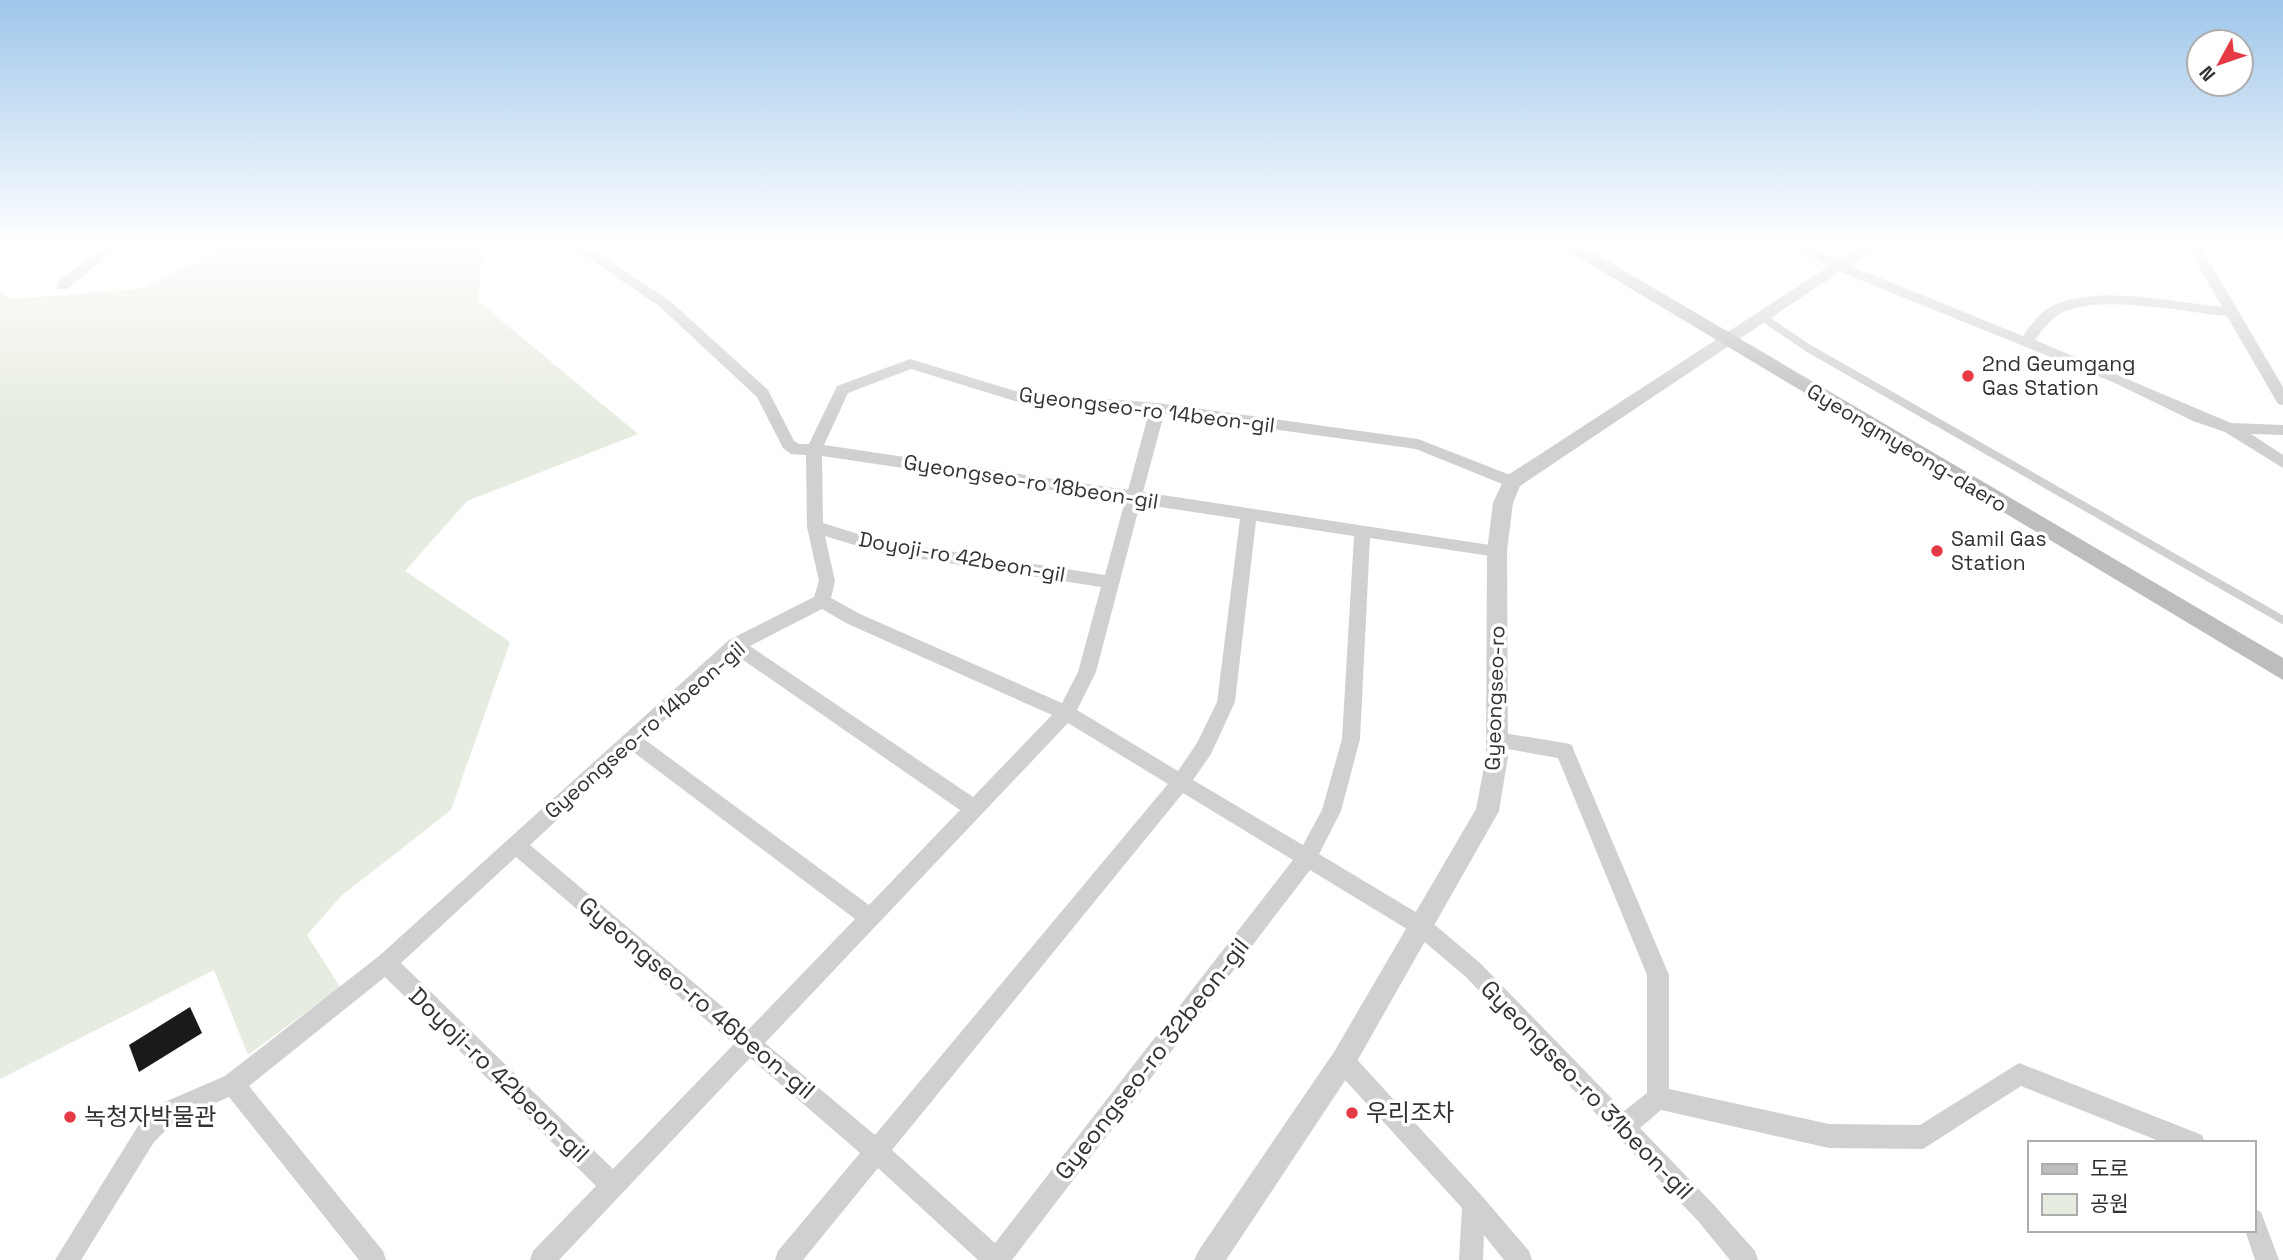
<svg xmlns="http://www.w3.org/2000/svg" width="2283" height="1260" font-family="'Space Grotesk','Noto Sans KR',sans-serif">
  <rect width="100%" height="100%" fill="#fff"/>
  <polygon fill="#e6ecdf" points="230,246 484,246 478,301 638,434 467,501 405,571 510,642 451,810 341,896 307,935 340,987 248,1055 214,970 0,1079 0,293 12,299 138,289"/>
  <polygon fill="#1a1a1a" points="190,1007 202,1033 139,1072 129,1045"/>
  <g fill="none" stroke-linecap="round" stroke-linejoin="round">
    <polyline stroke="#d0d0d0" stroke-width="8" points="1762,317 1808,348 2283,620"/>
    <g fill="#d0d0d0" fill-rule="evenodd">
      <polygon points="104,246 119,246 67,289 57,289 57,283"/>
      <path d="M571 246H586L669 300 768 390 794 441 799 444H809L837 386 910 359 1019 392 1158 403 1418 439 1518 478 1520 482 1512 488 1416 449 1164 414 1143 492 1503 547 1505 551 1497 557 1370 538 1360 739 1341 811 1319 854 1429 920 1480 963 1624 1111 1647 1093V975L1558 758 1490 746 1488 740 1490 734 1497 732 1565 743 1572 745 1574 751 1669 975V1089L1829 1124 1920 1125 2019 1063 2202 1135 2205 1143H2164L2021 1086 1923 1149 1829 1148 1661 1110 1640 1128 1714 1205 1755 1251 1758 1260H1730L1698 1221 1466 977 1415 934 1310 870 1012 1260H978L878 1168 803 1260H775L778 1251 860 1153 750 1058 559 1260H530L533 1251 596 1186 385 977 249 1086 383 1251 386 1260H359L229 1097 176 1120 154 1142 81 1260H55L138 1126 160 1104 225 1076 379 956 729 640 814 597 819 581 807 527 806 455 791 454 783 448 757 397 659 306ZM911 369 1018 402 1149 412 1128 490 824 445 848 393ZM822 456 1125 501 1105 575 877 540 823 523ZM1140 504 1240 519 1217 702 1197 743 1178 771 1077 710 1096 672ZM1256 521 1354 536 1342 739 1322 810 1303 845 1193 780 1211 754 1235 702ZM825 536 877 552 1101 587 1078 672 1062 703 860 614 831 598 835 581ZM822 609 848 624 1052 715 973 797 750 646ZM736 655 960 810 869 905 644 739ZM1068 723 1168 784 875 1135 765 1043ZM632 751 855 919 749 1029 530 845ZM1183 793 1293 860 995 1243 892 1150ZM516 857 734 1044 613 1169 401 963Z"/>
      <path d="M1793 246H1810L1843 263 2023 336C2031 324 2041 311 2054 305 2101 285 2172 302 2222 307L2187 246H2200L2283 387V405L2278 404 2227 316C2184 312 2106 295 2066 311 2052 316 2043 329 2035 340L2231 423 2283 425V435L2251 434 2283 455V468L2225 432 2193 421 2115 383 1833 269Z"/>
      <polygon points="1343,1050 1351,1053 1482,1196 1529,1251 1532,1260 1504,1260 1484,1235 1483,1260 1459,1260 1462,1208 1335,1069 1332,1061 1335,1053"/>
      <polygon points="2253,1208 2261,1212 2279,1260 2255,1260 2245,1230 2253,1230"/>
    </g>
    <polygon fill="#d0d0d0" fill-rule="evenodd" points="1860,246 1878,246 1520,486 1513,503 1507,551 1508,757 1499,811 1352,1070 1226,1260 1194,1260 1199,1250 1334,1052 1476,809 1486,757 1487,551 1493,503 1505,477"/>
    <polygon fill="#bdbdbd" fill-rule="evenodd" points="1560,246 1582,246 2283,658 2283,680"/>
  </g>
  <linearGradient id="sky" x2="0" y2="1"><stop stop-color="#9ec6ea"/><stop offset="0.58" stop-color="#fff"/><stop offset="1" stop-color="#fff" stop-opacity="0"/></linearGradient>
  <rect width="2283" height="422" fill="url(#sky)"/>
  <g fill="#e63946" stroke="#fff" stroke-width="2.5">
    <circle cx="1968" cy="376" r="7"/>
    <circle cx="1937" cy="551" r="7"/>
    <circle cx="1352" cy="1113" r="7"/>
    <circle cx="70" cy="1117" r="7"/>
  </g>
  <g text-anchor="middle" stroke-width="7" stroke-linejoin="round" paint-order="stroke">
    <g font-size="21" fill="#333" stroke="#fff" text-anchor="start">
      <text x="1982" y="371">2nd Geumgang<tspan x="1982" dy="24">Gas Station</tspan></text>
      <text x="1951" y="546">Samil Gas<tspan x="1951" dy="24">Station</tspan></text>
    </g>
    <g font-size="21" fill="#333" stroke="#fff">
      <text transform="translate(1147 410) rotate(7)" y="7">Gyeongseo-ro 14beon-gil</text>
      <text transform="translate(1907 448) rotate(31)" y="7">Gyeongmyeong-daero</text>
      <text transform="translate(1031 482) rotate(9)" y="7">Gyeongseo-ro 18beon-gil</text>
      <text transform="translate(962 557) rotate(10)" y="7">Doyoji-ro 42beon-gil</text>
      <text transform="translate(1495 698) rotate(-88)" y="7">Gyeongseo-ro</text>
      <text transform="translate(645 730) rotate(-41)" y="7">Gyeongseo-ro 14beon-gil</text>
    </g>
    <g font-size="24" fill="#333" stroke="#fff">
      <text transform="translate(697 998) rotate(40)" y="8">Gyeongseo-ro 46beon-gil</text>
      <text transform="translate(1152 1059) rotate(-52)" y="8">Gyeongseo-ro 32beon-gil</text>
      <text transform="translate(499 1075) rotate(44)" y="8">Doyoji-ro 42beon-gil</text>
      <text transform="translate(1587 1090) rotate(46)" y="8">Gyeongseo-ro 31beon-gil</text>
    </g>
    <g font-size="24" fill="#333" stroke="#fff" text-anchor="start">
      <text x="1366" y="1121">우리조차</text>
      <text x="84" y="1125">녹청자박물관</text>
    </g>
  </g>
  <rect x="2028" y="1141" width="228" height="91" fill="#ffffff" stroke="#adadad" stroke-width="2"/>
  <rect x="2042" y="1164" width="35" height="10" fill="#bdbdbd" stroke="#adadad" stroke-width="2"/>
  <text x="2090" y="1176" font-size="21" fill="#333333">도로</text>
  <rect x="2042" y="1194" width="35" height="21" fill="#e6ecdf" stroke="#adadad" stroke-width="2"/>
  <text x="2090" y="1211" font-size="21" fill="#333333">공원</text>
  <g transform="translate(2220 63) rotate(230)"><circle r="33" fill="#ffffff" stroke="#adadad" stroke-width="2"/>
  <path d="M0-5L12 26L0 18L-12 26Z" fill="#e63946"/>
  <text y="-10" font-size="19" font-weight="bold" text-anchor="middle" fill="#333333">N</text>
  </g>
</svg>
